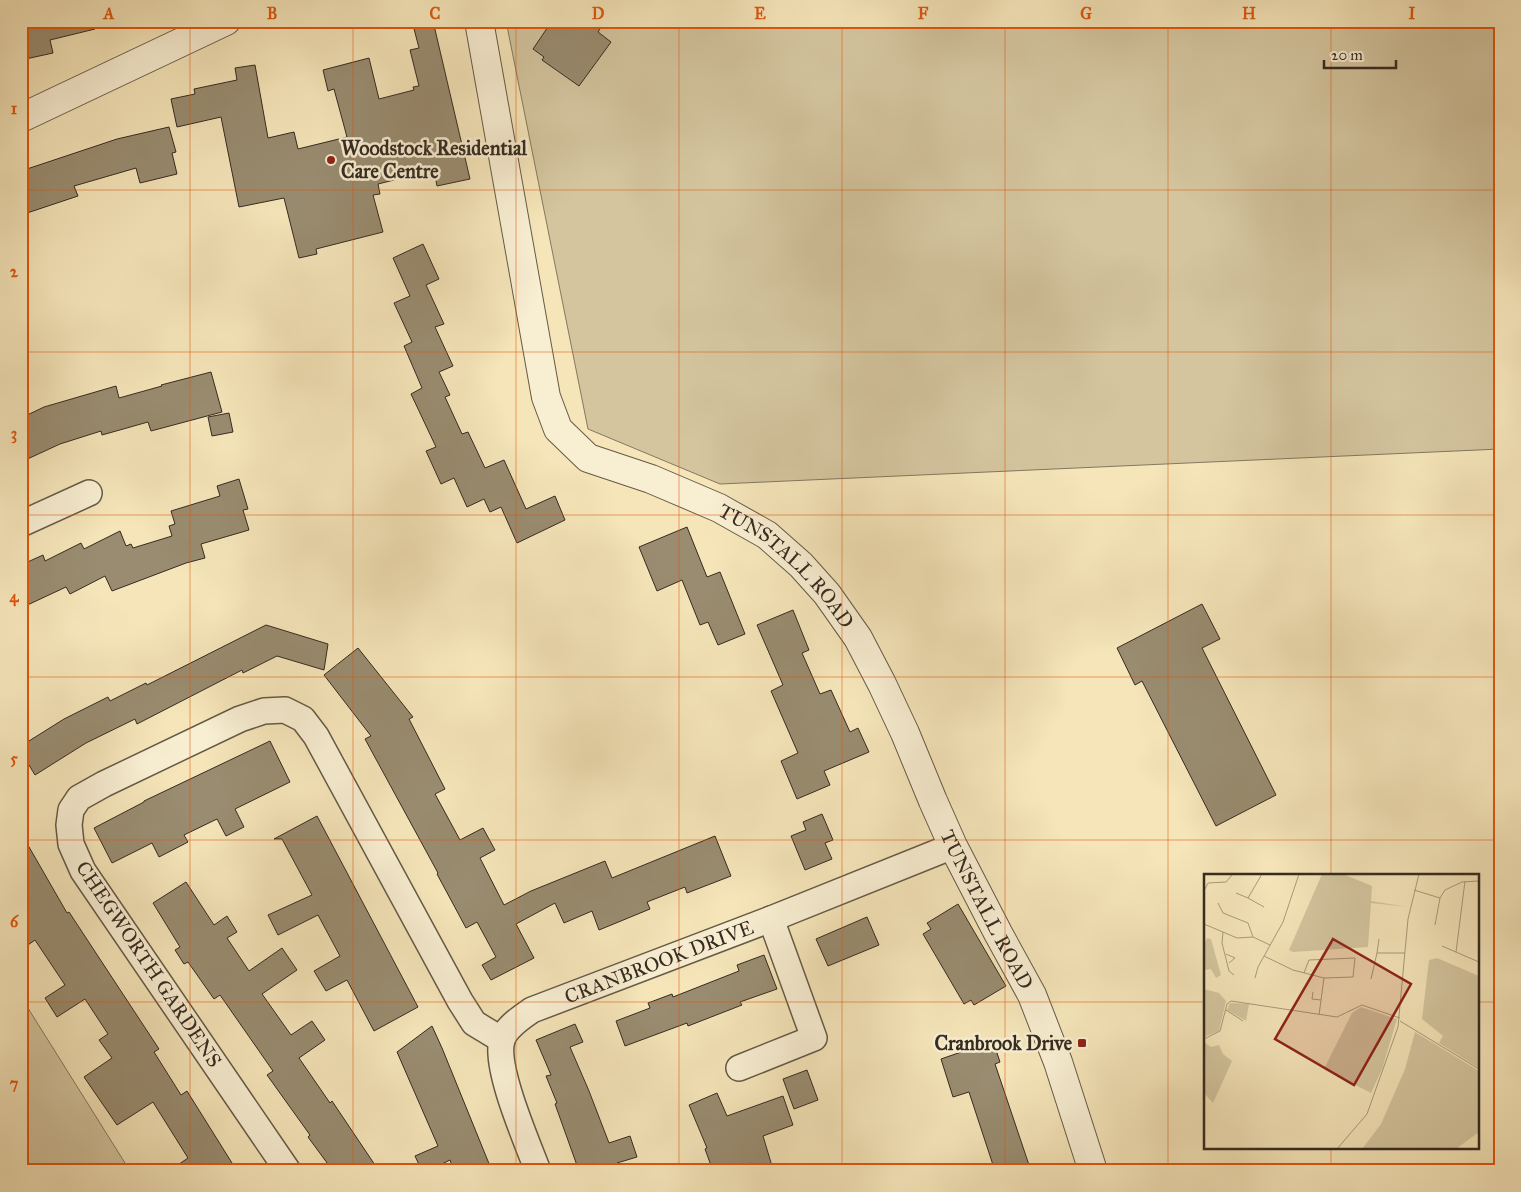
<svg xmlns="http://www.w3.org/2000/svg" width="1521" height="1192" font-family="'IM FELL Great Primer',serif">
  <rect width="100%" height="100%" fill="#f5e5b9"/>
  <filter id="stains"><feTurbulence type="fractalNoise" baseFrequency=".004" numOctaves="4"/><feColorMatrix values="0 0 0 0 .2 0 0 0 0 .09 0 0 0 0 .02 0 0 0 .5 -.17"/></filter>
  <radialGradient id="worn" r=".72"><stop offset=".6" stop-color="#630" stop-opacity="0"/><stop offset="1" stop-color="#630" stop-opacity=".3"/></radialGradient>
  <g fill="#d4c59f" stroke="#847860">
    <polygon points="506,21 1500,21 1500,449 720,484 588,429"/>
    <polygon points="21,997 130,1171 21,1171"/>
  </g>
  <g fill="#998c70" stroke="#352b20">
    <polygon points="21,21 95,21 95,29 50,40 53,53 21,60"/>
    <polygon points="412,21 433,21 470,179 437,186 434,170 378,184 380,194 373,195 383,232 316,249 317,254 299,258 284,198 239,207 221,117 177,127 171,99 195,94 194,89 237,80 235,68 255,65 268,138 294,132 298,149 347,137 334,89 328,91 323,70 369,58 379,99 414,90 413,87 419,86 410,50 419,48"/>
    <polygon points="552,21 605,21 598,32 611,42 579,86 542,60 544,57 533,49"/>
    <polygon points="169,127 176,152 172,153 177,174 140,183 136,168 74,186 78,196 21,215 21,171 117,139"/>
    <polygon points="423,244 439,279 426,285 444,324 435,327 453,366 439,372 450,395 445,397 462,434 468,432 485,468 504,460 526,509 555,496 565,520 517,543 501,507 490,512 484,499 467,507 454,478 441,484 426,451 436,447 411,394 422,388 404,346 412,342 394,303 410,296 393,258"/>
    <polygon points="211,372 222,412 151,431 148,422 102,435 101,431 60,444 21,462 21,418 44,407 116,386 119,398 162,386 161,385"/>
    <polygon points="229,413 233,432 212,436 208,417"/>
    <polygon points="239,479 248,509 243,510 249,530 201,544 205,558 186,563 112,591 105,576 70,594 66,587 21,608 21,565 43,555 45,561 81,543 84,549 120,531 126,546 131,544 133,548 172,536 169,526 175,524 171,511 220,496 217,486"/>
    <polygon points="687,527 707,577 720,572 745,634 718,645 708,622 700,625 682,580 657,591 639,547"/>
    <polygon points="1202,604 1220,639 1202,648 1276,795 1216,826 1142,681 1135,685 1117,648"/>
    <polygon points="793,610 809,650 802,653 820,694 831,690 850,732 858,728 869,752 824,771 830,785 797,799 781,761 798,753 771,691 783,685 757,625"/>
    <polygon points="266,625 328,644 324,670 277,656 243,673 242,670 137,724 135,719 86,743 35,775 21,752 21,746 64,719 108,697 110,701 146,683 147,685"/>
    <polygon points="358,648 413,717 409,719 445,789 435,794 460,840 483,828 495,850 480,858 504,905 531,891 605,861 612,878 715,836 731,876 687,893 685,887 647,902 650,909 599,930 592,911 564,923 555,903 516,924 534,958 491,980 482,965 496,957 477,922 466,928 437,874 438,873 365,739 371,736 324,675"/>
    <polygon points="270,741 290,782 235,809 244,827 226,836 217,819 184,835 188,842 159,857 152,843 112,863 94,828 144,802 144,801"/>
    <polygon points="822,814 833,840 825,843 832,859 805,870 791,836 806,830 803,822"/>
    <polygon points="317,816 418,1007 374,1031 347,980 326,991 314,971 340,956 318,915 278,935 268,915 312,895 282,839 274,839"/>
    <polygon points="21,833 67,913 69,912 159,1049 154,1052 181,1095 187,1091 237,1171 169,1171 188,1158 153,1102 117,1125 84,1077 112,1058 99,1040 108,1034 85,999 57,1017 45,998 65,985 35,940 21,950"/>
    <polygon points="186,882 214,925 227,916 237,932 227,938 249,971 282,948 297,970 262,994 291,1035 312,1021 325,1040 299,1058 330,1103 332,1101 379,1171 333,1171 308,1137 310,1135 267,1075 273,1071 220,995 214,999 188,962 184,964 175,950 180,947 153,903"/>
    <polygon points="958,904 1006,986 974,1005 971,1000 964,1004 923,934 931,929 927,923"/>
    <polygon points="867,917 879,945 828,966 816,939"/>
    <polygon points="764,955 777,989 740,1002 742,1005 688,1026 687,1023 625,1046 616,1021 650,1008 648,1003 672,994 673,997 739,971 737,965"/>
    <polygon points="575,1024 583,1042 570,1047 589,1091 609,1143 630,1136 637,1157 617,1163 620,1171 579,1171 555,1104 557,1103 546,1076 551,1075 536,1040"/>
    <polygon points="432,1026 442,1048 492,1171 454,1171 450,1160 428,1171 422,1171 415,1156 438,1146 397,1052"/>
    <polygon points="993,1041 1000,1062 995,1064 1029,1165 1012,1171 995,1171 969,1092 953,1097 941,1059"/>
    <polygon points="807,1070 818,1100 794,1109 783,1079"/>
    <polygon points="717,1093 727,1116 783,1096 793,1125 763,1136 772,1166 753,1171 751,1163 733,1171 713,1171 705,1149 707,1148 689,1105"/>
  </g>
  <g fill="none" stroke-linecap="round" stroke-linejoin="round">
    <defs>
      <g id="minor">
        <polyline points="21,524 89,493"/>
        <polyline points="739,1068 814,1038 771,919"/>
        <polyline points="288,1171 83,871 71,844 69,825 71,810 79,798 104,784 240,719 264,711 285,710 303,719 316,736 460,1001 474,1023 502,1040"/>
        <path id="s1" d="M538 1171C527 1142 494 1067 502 1040 506 1027 522 1017 532 1010L771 919 953 846"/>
      </g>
      <g id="tertiary">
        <path id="s2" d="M479 21 546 397 558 429 588 458 651 479 719 508 767 535 801 565 827 594 858 638 882 684 905 733 933 801 953 846 998 933 1032 995 1058 1062 1093 1171"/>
        <polyline points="21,118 226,21"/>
      </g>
    </defs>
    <use href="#minor" stroke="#655a46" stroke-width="28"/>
    <use href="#tertiary" stroke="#655a46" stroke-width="30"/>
    <use href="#minor" stroke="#f8eed2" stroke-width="25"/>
    <use href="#tertiary" stroke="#f8eed2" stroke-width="28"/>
  </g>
  <path fill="none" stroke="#df570d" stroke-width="1" stroke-opacity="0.55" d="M190 21V1171M353 21V1171M516 21V1171M679 21V1171M842 21V1171M1005 21V1171M1168 21V1171M1331 21V876M21 190H1500M21 352H1500M21 515H1500M21 677H1500M21 840H1500M21 1002H1205M1477 1002H1500M1331 1148V1171"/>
  <g fill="#8f2418" stroke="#f8eed2" stroke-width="2">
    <circle cx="331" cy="160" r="5"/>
    <rect x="1077" y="1038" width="10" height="10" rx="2.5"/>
  </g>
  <g text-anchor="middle" stroke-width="5" stroke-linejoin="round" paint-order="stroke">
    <g font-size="20" font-weight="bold" fill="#352b20" stroke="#f8eed2" text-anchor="start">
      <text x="341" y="155">Woodstock Residential<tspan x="341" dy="23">Care Centre</tspan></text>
      <text x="1072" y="1050" text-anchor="end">Cranbrook Drive</text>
    </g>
    <g font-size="20" fill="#352b20" stroke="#f8eed2">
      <text dy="7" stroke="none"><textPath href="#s2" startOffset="688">TUNSTALL ROAD</textPath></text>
      <text dy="7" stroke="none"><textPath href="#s2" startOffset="1092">TUNSTALL ROAD</textPath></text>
      <text dy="7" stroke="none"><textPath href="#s1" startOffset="316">CRANBROOK DRIVE</textPath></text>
      <text transform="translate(149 964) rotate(56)" y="7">CHEGWORTH GARDENS</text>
    </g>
  </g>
  <g transform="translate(1204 874)">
    <rect width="275" height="275" fill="#f5e5b9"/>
    <path d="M118 0H139L168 12 167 27 204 33 167 29 164 73 89 78 85 76ZM3 64 7 65 17 101 12 104 7 95 0 96V70ZM233 84 275 102V194L235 169 239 162 218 145 225 86ZM0 115 15 119 22 127 15 157 0 163ZM26 129 45 130 42 147 23 136ZM157 133 193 145 178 195 167 219 120 195 148 139ZM211 158 275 197V258L252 275H158L177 250 201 195ZM0 168 7 173 15 171 19 180 28 187 9 229 0 219Z" fill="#d4c59f"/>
    <path fill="none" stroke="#a89b7c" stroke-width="1" d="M210 16 236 24M0 17 4 9 22 8 29 0M32 19 44 24 58 0M44 24 60 33M14 29 19 39 44 49 49 63 66 71M0 50 33 64 49 63M231 51 236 24 241 16 258 8 275 7M19 58 18 69 25 97 30 101M175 65 173 79H201M238 72 275 88M252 78 261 7M22 80 31 84 25 89M60 82 89 96 120 104 115 141M100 99 105 86 151 84 149 103 120 104M51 104 54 93 79 48 95 0M167 105 173 79M109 118 108 125 117 126M22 136 39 147M196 147 275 195M0 165 16 157 23 130 27 127 133 143 158 131 196 144M133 275 163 240 194 153 204 45 215 0"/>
    <path fill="#8f2418" fill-opacity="0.15" stroke="#8f2418" stroke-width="2.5" d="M129 65 207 110 150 211 71 165Z"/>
    <rect width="275" height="275" fill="none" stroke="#352b20" stroke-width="2.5"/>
  </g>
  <rect width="1521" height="1192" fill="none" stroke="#f5e5b9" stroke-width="55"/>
  <path d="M1324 60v8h72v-8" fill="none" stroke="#352b20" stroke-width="2.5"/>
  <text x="1331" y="60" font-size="15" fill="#352b20" stroke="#f8eed2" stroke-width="4" paint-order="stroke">20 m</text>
  <rect x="28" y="28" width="1466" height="1136" fill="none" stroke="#df570d" stroke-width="2"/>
  <g font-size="16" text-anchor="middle" font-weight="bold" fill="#df570d">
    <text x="109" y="19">A</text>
    <text x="272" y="19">B</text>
    <text x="435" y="19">C</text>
    <text x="598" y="19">D</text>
    <text x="760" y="19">E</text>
    <text x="923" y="19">F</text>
    <text x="1086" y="19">G</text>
    <text x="1249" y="19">H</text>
    <text x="1412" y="19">I</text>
    <text x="14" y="114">1</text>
    <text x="14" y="277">2</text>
    <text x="14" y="439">3</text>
    <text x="14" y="602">4</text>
    <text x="14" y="764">5</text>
    <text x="14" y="927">6</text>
    <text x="14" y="1089">7</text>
  </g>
  <rect width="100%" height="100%" filter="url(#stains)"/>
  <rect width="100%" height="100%" fill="url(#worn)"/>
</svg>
